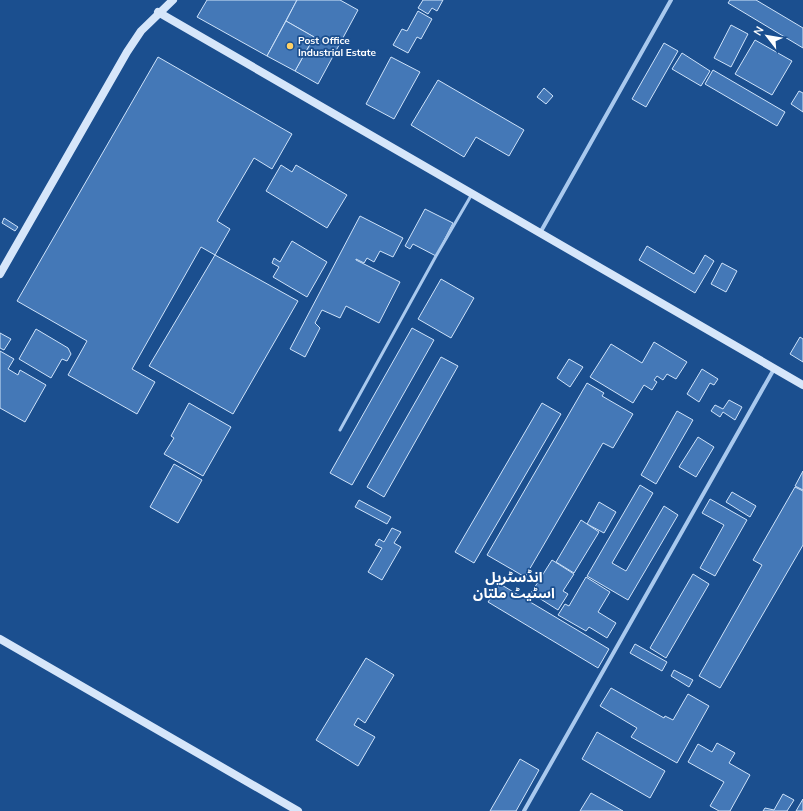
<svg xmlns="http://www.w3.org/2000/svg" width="803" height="811" font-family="Mulish,'Noto Sans Arabic',sans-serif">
  <rect width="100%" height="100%" fill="#1b4f8f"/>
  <g fill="#4478b7" stroke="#cfe3fa">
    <polygon points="207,0 297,0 267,56 197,17"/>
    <polygon points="297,0 340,0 358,10 318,84 295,71 314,37 286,21"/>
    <polygon points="423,0 443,0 437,11 432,8 428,14 418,8"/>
    <polygon points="730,0 756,0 803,28 803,48 728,3"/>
    <polygon points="418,11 432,19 421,39 417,37 408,53 393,45 402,29 407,31"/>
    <polygon points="286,21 314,37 295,71 267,56"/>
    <polygon points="731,25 748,34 731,67 714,58"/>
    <polygon points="755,40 792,61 772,95 735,74"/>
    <polygon points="664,43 678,51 646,107 632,99"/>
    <polygon points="682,53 710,71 701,86 672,69"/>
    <polygon points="158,57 292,134 272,169 254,158 217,221 230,229 215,255 201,247 132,369 155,382 137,414 68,375 87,341 17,301"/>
    <polygon points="391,57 420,72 394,119 366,104"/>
    <polygon points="713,70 785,112 777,126 705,84"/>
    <polygon points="438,80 524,130 509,156 476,137 464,157 411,125"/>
    <polygon points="544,88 553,96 546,104 537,97"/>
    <polygon points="799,91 803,93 803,112 791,104"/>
    <polygon points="281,165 292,172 296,165 347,195 327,228 266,191"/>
    <polygon points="425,209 453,223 436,256 413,244 410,249 405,246"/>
    <polygon points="360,216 403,238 393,257 380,251 374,262 367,258 364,263 356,259 356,260 400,282 379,323 346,306 340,318 322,310 315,323 320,328 305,357 290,349"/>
    <polygon points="4,218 18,227 15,231 2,223"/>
    <polygon points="292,241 327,262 307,297 273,277 279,267 272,263 274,258 280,262"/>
    <polygon points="647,246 694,274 705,255 714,261 695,293 639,260"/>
    <polygon points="215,255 298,301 233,414 149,366"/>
    <polygon points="722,263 737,271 726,292 711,284"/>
    <polygon points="441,279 474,298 451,338 418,319"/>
    <polygon points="412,328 434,340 352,485 330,473"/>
    <polygon points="36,329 68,348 71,354 67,361 62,359 51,378 19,359"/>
    <polygon points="0,333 11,339 4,350 0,348"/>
    <polygon points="800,337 803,339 803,362 790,354"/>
    <polygon points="654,342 687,362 676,379 667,374 663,380 657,376 654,380 657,382 652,390 644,385 633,403 590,377 611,344 642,363"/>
    <polygon points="0,351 14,359 8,369 18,375 20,370 46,385 25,422 0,408"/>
    <polygon points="441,357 458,366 384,497 367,487"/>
    <polygon points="569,359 583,367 570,387 557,378"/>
    <polygon points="702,369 718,379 714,385 710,383 699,402 687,394"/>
    <polygon points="587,383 604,393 602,396 633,414 613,448 603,443 525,577 487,555"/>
    <polygon points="729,400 742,407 735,420 723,412 720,417 711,411 715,405 723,409"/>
    <polygon points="189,403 231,427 203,476 164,454 174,438 171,436"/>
    <polygon points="542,403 561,414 474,563 455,552"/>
    <polygon points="677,411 693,420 656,484 641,475"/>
    <polygon points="698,437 714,447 696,477 679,467"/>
    <polygon points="174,464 202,480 178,523 150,507"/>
    <polygon points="803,471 803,490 795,486"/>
    <polygon points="640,485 653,493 612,563 626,571 664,506 678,515 628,600 587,576"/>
    <polygon points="795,487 803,491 803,545 720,688 699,676 762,565 753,560"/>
    <polygon points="732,492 756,506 750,517 726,502"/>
    <polygon points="710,499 747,520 715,576 700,568 724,525 702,513"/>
    <polygon points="359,500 391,517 387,524 355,507"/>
    <polygon points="599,502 616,512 604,533 587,524"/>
    <polygon points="581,520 599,532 574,573 556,562"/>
    <polygon points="392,528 401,532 394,543 401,547 382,580 368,572 382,548 375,545 379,539 384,542"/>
    <polygon points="552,560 574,574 563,591 568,594 558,610 531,593"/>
    <polygon points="693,574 709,584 666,658 650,648"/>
    <polygon points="586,577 610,592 598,612 616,623 607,638 589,627 586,631 558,615 565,604 569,606"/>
    <polygon points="500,584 609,649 598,668 488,602"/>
    <polygon points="635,644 667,662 662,671 630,653"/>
    <polygon points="366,658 394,675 365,723 358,718 354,725 375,737 358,766 316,740"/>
    <polygon points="674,670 693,680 689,687 671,676"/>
    <polygon points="611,688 664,718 665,716 673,720 688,694 709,706 677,763 631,737 637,728 600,706"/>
    <polygon points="597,732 665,771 650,798 582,759"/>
    <polygon points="717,743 735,753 729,763 750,775 730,811 719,811 710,806 724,782 688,762 698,744 712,752"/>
    <polygon points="520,759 539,770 516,811 490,811"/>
    <polygon points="591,793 623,811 580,811"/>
    <polygon points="783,794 794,800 787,811 763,811 765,808 774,810"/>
    <polygon points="803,799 803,811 796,811"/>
  </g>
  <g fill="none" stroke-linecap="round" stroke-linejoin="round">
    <polyline stroke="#a9c9ee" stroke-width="3" points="340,430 436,256 472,194"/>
    <g stroke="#a9c9ee" stroke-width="4">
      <polyline points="540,233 671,0"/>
      <polyline points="524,811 774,369"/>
    </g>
    <g stroke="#d6e6fa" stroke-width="8">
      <polyline points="158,12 803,385"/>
      <polyline points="0,274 127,52 141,31 173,0"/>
      <polyline points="0,639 298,811"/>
    </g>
  </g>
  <circle fill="#ffd166" stroke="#1b4f8f" stroke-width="1.5" cx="290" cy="46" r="4"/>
  <g text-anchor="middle" stroke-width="3.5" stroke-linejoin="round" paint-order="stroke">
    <g font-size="10" font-weight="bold" fill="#fff" stroke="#1b4f8f" text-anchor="start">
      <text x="298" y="44">Post Office<tspan x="298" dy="12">Industrial Estate</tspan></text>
    </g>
    <g font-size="14" font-weight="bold" fill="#fff" stroke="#1b4f8f">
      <text x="514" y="582">انڈسٹریل<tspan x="514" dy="16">اسٹیٹ ملتان</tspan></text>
    </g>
  </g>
  <g transform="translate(767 36) rotate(301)" stroke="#1b4f8f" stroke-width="3" paint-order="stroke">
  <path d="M0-3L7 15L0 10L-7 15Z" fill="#ffffff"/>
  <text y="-6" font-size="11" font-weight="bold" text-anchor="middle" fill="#ffffff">N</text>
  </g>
</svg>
